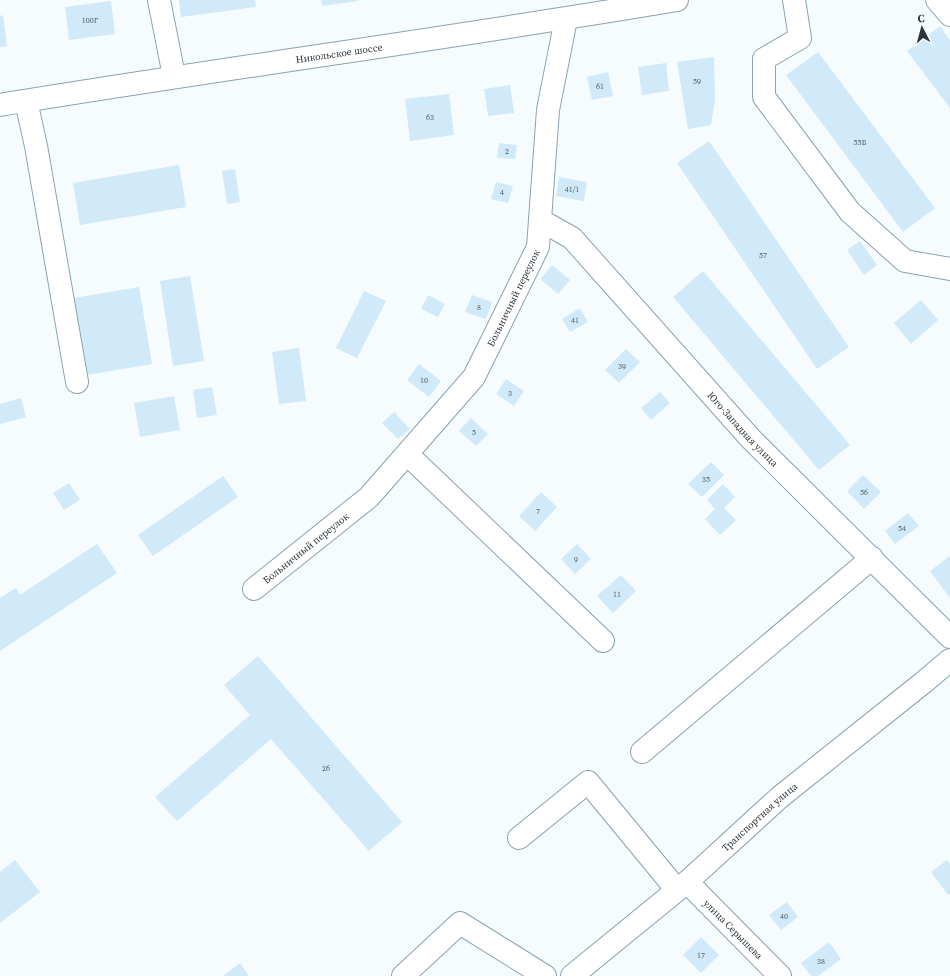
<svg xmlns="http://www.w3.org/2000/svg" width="950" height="976" font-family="'Source Serif 4',serif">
  <rect width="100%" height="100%" fill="#f6fbfe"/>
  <g fill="#d0eaf9">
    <polygon points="179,0 255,0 256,7 181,17"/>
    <polygon points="321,0 358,0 358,1 322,6"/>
    <polygon points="111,1 115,34 69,40 65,7"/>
    <polygon points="3,15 7,46 0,47 0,16"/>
    <polygon points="940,26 950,40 950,108 907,51"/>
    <polygon points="818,52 935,208 903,232 786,75"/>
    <polygon points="714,57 715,99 711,125 688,129 677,62"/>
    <polygon points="666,63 669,91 642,95 638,67"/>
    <polygon points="608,72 613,96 592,100 587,77"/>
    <polygon points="510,85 514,113 488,116 484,89"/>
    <polygon points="449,94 454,135 410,141 405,99"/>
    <polygon points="709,141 849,347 817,369 677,163"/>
    <polygon points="499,143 517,145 515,159 497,158"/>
    <polygon points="179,165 186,207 80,225 73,183"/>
    <polygon points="235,169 240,202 227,204 222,171"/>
    <polygon points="559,177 587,182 584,201 556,196"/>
    <polygon points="496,182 513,186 508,203 491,199"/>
    <polygon points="860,241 877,265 864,275 847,250"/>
    <polygon points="552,265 570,280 558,294 540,279"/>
    <polygon points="703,271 850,445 819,470 673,297"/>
    <polygon points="190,276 204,361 173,366 160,281"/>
    <polygon points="139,287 152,364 87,375 74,298"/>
    <polygon points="364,291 386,301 357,358 336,348"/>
    <polygon points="428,295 445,304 438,317 421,309"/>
    <polygon points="472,295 492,302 486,319 465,312"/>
    <polygon points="921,300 938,320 911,344 894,323"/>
    <polygon points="580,308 588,322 570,332 562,319"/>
    <polygon points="299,348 306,401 279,404 272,352"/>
    <polygon points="626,349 640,362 619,383 605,370"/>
    <polygon points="419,364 441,381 429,397 407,380"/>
    <polygon points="506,379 524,391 514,406 496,394"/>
    <polygon points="212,387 217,415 197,418 193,390"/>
    <polygon points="660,392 670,403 651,420 641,408"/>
    <polygon points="174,396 180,430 140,437 134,403"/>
    <polygon points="21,398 26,417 0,424 0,404"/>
    <polygon points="394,412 410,429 398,439 382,423"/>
    <polygon points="471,418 488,434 476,446 459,431"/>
    <polygon points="711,462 724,475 702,497 688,484"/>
    <polygon points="863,475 881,492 864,509 847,491"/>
    <polygon points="223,476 238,497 153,556 138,535"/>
    <polygon points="69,483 80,500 64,510 53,493"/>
    <polygon points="723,484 735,497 724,508 736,520 720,535 705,519 715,509 707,500"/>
    <polygon points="541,492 557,507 535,531 519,516"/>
    <polygon points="908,513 919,526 895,544 885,531"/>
    <polygon points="97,544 117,573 0,651 0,598 16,588 20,595"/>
    <polygon points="577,544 591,559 575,574 561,559"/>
    <polygon points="950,556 950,598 930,571"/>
    <polygon points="621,575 636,591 613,613 597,596"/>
    <polygon points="258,656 402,822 369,851 271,739 177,821 155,797 250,715 224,685"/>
    <polygon points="15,860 40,892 0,923 0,872"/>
    <polygon points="947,860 950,864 950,894 948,895 931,872"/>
    <polygon points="787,902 798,917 781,930 769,915"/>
    <polygon points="701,937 719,955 701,973 683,955"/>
    <polygon points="829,942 841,959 818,976 811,976 801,963"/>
    <polygon points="240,963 249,976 223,976"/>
  </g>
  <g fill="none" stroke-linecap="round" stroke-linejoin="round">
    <defs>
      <g id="minor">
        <polyline points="159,0 174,76"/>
        <polyline points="794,0 800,38 764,59 764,97 850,212 905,261 950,269"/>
        <polyline points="937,0 950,15"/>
        <polyline points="26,101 36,146 77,382"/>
        <path id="s1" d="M0 105C225 68 452 38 677 0"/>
        <path id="s2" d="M540 220 572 238 751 439 950 637"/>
        <polyline points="407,454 603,641"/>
        <path id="s3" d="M254 589 369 497 474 377 538 247 548 110 566 19"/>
        <polyline points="642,752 872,558"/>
        <polyline points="519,838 588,782 677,890"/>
        <path id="s4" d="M687 882 780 976"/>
        <polyline points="403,976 460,923 545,976"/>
        <path id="s5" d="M572 976 687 882 780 797 924 682 950 660"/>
      </g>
    </defs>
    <use href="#minor" stroke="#89a2af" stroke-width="24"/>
    <use href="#minor" stroke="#fff" stroke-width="22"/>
  </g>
  <g text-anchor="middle" stroke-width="4" stroke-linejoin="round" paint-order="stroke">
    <g font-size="8" fill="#54626a">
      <text x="90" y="23">100Г</text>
      <text x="697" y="84">59</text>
      <text x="600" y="89">61</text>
      <text x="430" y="120">63</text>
      <text x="860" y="145">55Б</text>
      <text x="507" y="154">2</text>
      <text x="572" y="192">41/1</text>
      <text x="502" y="195">4</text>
      <text x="763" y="258">57</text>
      <text x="479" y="310">8</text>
      <text x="575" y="323">41</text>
      <text x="622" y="369">39</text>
      <text x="424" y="383">10</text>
      <text x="510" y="396">3</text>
      <text x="474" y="435">5</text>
      <text x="706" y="482">35</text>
      <text x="864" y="495">56</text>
      <text x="538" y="514">7</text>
      <text x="902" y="531">54</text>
      <text x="576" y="562">9</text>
      <text x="617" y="597">11</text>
      <text x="326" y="771">26</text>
      <text x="784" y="919">40</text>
      <text x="701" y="958">17</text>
      <text x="821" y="964">38</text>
    </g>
    <g font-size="10" fill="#2a343a" stroke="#f6fbfe">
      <text dy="4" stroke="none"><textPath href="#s1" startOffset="343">Никольское шоссе</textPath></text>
      <text dy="4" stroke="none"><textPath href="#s3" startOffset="395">Больничный переулок</textPath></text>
      <text dy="4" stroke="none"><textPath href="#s2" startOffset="293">Юго-Западная улица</textPath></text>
      <text dy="4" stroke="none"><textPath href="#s3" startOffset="66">Больничный переулок</textPath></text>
      <text dy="4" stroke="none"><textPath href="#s5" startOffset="246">Транспортная улица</textPath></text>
      <text dy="4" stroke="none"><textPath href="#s4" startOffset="66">улица Серышева</textPath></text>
    </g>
  </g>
  <g transform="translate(922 28) rotate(354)" stroke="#f6fbfe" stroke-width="3" paint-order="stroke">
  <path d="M0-3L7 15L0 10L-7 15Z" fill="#2a343a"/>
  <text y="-6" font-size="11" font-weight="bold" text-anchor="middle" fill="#2a343a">С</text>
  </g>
</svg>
